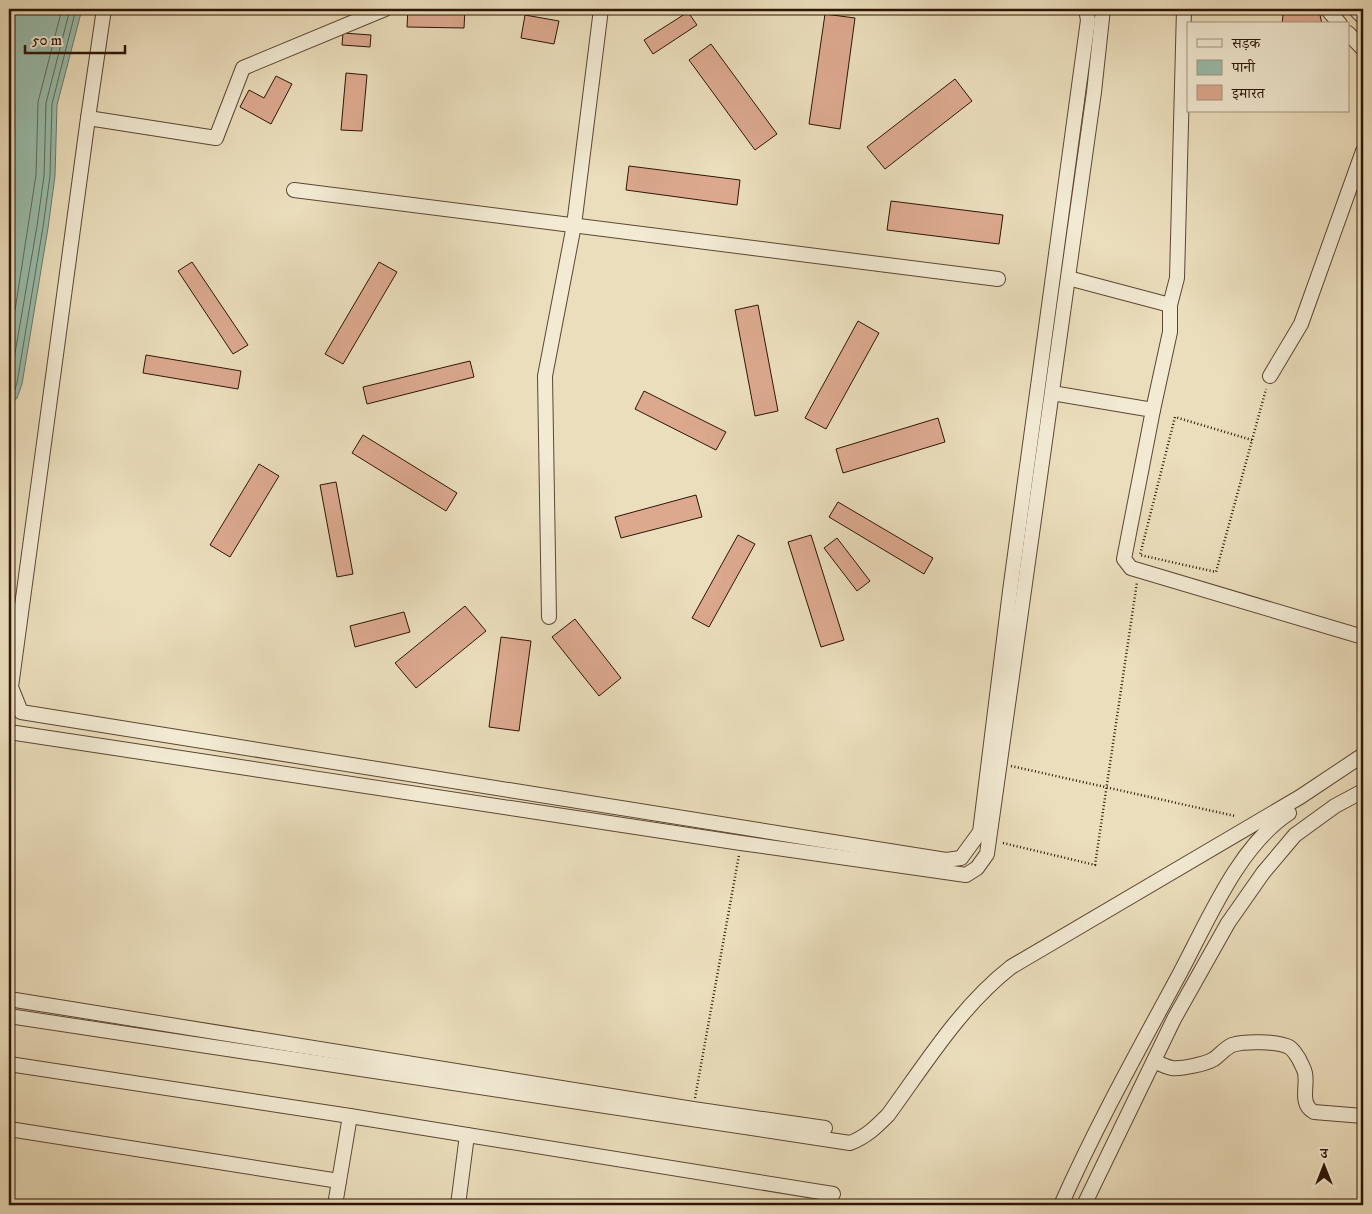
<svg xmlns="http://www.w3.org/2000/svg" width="1372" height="1214" font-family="'IM FELL DW Pica','Noto Serif Devanagari',serif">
  <rect width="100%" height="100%" fill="#ebdebc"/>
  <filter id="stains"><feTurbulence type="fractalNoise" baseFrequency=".004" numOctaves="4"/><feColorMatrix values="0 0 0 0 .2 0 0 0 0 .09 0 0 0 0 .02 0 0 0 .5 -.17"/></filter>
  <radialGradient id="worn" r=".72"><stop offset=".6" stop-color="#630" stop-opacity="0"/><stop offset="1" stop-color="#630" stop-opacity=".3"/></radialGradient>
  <polygon fill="#99bdac" stroke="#6e7a69" points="9,9 82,9 57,105 55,176 48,228 22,384 17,398 9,407"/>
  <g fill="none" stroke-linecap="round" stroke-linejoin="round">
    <g stroke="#636958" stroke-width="1">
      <polyline points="9,349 36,175 38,102 62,9"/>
      <polyline points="9,388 37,226 44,176 46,103 70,9"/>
      <polyline points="9,399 13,395 17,383 43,227 50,176 52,104 76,9"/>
    </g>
  </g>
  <g fill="#dca98f" stroke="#2d1505">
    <polygon points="408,9 465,9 464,28 407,27"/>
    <polygon points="1287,9 1316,9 1320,15 1322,24 1282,24 1283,15"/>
    <polygon points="688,12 697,25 653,54 644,40"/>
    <polygon points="825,14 855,18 840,129 809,124"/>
    <polygon points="525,15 559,21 554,44 521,38"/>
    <polygon points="343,33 371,35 370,47 342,45"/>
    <polygon points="711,44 777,134 755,150 689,60"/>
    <polygon points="346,73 367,75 362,131 341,130"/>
    <polygon points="276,76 292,84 271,124 240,107 249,90 264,98"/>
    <polygon points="955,79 972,101 885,169 867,147"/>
    <polygon points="629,166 740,180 737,205 626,190"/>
    <polygon points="891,201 1003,215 999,244 887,230"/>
    <polygon points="192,262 248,345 233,354 178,271"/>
    <polygon points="379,262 397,272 343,364 325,354"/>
    <polygon points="758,305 778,411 755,416 735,310"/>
    <polygon points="858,321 879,333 826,429 805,418"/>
    <polygon points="146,355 241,371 238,389 143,373"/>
    <polygon points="470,361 474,377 367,404 363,387"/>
    <polygon points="644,391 726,432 716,450 635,409"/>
    <polygon points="938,418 945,442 843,473 836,449"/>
    <polygon points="363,435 457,493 446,511 352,453"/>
    <polygon points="259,464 279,476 230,557 210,545"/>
    <polygon points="336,482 353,574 337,577 320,485"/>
    <polygon points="696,495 702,517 621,538 615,517"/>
    <polygon points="838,502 933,558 924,574 829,517"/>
    <polygon points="738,535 755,544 709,627 692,618"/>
    <polygon points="811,535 844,640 821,647 788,542"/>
    <polygon points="837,538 870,581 857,591 824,548"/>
    <polygon points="465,606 486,631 416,688 395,663"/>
    <polygon points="404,612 410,632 355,647 350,626"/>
    <polygon points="575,619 621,678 599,696 552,637"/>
    <polygon points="501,637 531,641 519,731 489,727"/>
  </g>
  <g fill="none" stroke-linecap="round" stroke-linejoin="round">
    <defs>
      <g id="minor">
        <polyline points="104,9 88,118 11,687 21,712 946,860 961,858 980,832 1010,591 1088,20 1086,9"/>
        <polyline points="1327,9 1340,24"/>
        <polyline points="1355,9 1363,17"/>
        <polyline points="1348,33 1363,49"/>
        <polyline points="88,118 216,138 243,68 385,9"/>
        <polyline points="294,190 998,279"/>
        <polyline points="1068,278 1170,305"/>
        <polyline points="1270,376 1301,324 1363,151"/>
        <polyline points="1052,393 1153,410 1124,559 1131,568 1363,637"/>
        <polyline points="1153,410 1170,332 1170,305 1177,278 1184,9"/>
        <polyline points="549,617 545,376 574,225 601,9"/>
        <polyline points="9,732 741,843 966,875 977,868 987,854 1094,92 1103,9"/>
        <polyline points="9,999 693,1109 825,1128"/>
        <path d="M9 1016 850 1143C866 1137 876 1127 888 1115 926 1063 960 1007 1011 967L1300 797 1363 755"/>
        <path d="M1154 1061C1160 1064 1166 1067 1172 1068 1182 1069 1206 1064 1214 1059 1220 1055 1225 1048 1232 1045 1244 1041 1278 1041 1289 1047 1294 1050 1296 1055 1299 1059 1301 1064 1304 1068 1305 1073 1308 1086 1299 1104 1314 1112L1363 1116"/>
        <polyline points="9,1064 350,1116 833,1194"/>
        <polyline points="9,1129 339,1181"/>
        <polyline points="335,1205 350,1116"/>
        <polyline points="458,1205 467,1135"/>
        <path d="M1061 1205C1096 1126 1138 1051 1179 975 1207 923 1238 846 1289 813"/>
        <polyline points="1084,1205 1174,1019 1228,923 1263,873 1295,835 1335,806 1363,791"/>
      </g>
    </defs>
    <use href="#minor" stroke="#5c4733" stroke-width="16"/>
    <g stroke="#2d1505" stroke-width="2.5" stroke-dasharray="1 2.5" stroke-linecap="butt">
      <polyline points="1252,440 1175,417 1140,555 1216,572 1266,389"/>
      <polyline points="1011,766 1235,816"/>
      <polyline points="1003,843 1095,865 1137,582"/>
      <polyline points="695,1098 739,855"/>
    </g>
    <use href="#minor" stroke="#f2ead3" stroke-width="14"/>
  </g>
  <rect width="1372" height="1214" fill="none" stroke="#ebdebc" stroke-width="30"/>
  <rect x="10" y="10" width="1352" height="1194" fill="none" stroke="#2d1505" stroke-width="2.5"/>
  <rect x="15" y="15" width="1342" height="1184" fill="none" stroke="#2d1505"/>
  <rect x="1187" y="22" width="162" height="90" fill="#f2ead3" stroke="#a39581"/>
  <rect x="1197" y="39" width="25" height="8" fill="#f2ead3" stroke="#a39581"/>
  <text x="1232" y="48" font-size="15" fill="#2d1505">सड़क</text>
  <rect x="1197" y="60" width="25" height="15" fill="#99bdac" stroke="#a39581"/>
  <text x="1232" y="72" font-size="15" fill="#2d1505">पानी</text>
  <rect x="1197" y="85" width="25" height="15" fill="#dca98f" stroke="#a39581"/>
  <text x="1232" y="98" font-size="15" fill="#2d1505">इमारत</text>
  <g transform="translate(1324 1166)" stroke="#f2ead3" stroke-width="4" paint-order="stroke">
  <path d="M0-4L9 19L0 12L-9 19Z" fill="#2d1505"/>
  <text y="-8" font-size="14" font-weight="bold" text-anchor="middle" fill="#2d1505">उ</text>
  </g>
  <path d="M25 45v8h100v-8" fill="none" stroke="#2d1505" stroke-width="2.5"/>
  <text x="32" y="45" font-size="15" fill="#2d1505" stroke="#f2ead3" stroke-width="4" paint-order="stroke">50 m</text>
  <rect width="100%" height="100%" filter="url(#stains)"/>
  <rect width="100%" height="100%" fill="url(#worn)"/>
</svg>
